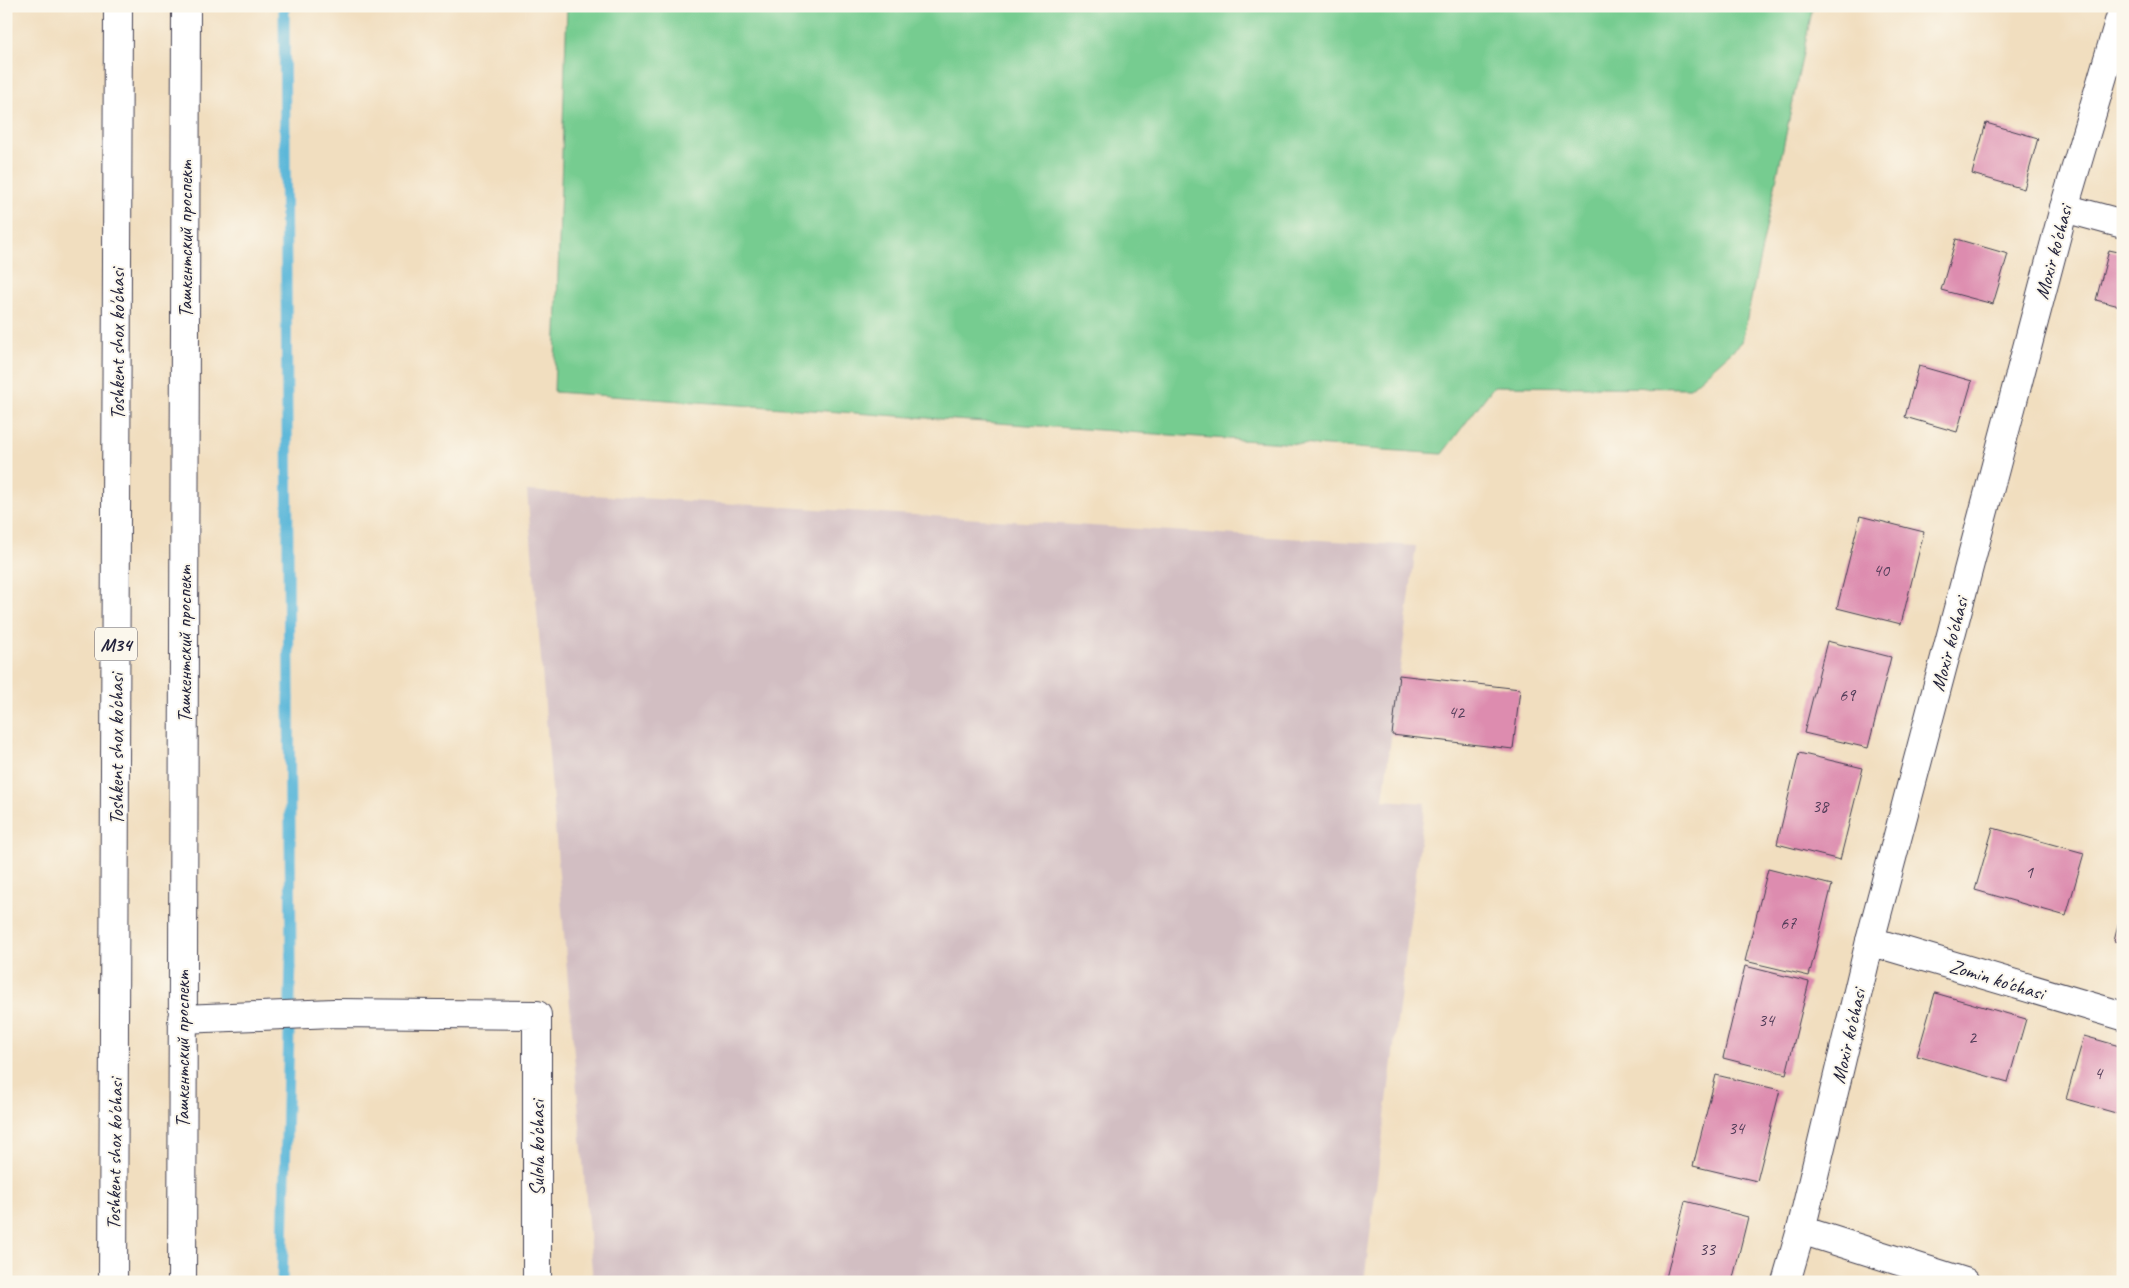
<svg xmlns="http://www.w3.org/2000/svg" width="2129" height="1288" font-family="Caveat,sans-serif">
  <rect width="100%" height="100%" fill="#fbf7ec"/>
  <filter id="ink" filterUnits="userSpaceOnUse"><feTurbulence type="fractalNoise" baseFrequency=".02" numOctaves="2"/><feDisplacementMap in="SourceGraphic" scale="10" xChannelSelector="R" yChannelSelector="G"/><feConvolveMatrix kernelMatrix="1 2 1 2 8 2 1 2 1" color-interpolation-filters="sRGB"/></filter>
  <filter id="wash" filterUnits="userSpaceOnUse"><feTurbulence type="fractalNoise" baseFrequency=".0096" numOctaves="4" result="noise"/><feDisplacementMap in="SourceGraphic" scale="20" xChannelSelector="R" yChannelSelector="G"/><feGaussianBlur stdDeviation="1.12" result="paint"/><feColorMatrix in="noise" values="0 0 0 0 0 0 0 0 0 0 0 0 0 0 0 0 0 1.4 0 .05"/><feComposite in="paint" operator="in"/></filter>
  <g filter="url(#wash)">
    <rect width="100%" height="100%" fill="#f1debf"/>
    <polygon fill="#d2bec2" points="527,491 1416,546 1383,800 1425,803 1364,1282 593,1282"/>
    <polygon fill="#76cc90" stroke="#4c7766" points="567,6 1813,6 1742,342 1690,388 1494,386 1442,454 554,392"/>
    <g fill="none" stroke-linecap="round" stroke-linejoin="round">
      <polyline stroke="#5cb7d9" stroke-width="11" points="282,1282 291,962 284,6"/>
    </g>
    <g id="blocks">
      <g fill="#dd8caf">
        <polygon points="1986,123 2038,138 2024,189 1972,174"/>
        <polygon points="1956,239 2008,254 1993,304 1941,290"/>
        <polygon points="2109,250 2123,253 2123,307 2096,300"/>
        <polygon points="1919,366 1972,381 1957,432 1905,417"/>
        <polygon points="1860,516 1924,532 1901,624 1837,608"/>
        <polygon points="1827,641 1891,657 1868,748 1804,733"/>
        <polygon points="1399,675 1520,689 1513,749 1392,735"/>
        <polygon points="1799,753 1863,768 1840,860 1777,844"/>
        <polygon points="1993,828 2084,853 2066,916 1975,890"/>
        <polygon points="1768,869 1832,885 1809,976 1745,961"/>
        <polygon points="2122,910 2123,910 2123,943 2114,941"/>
        <polygon points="1745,966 1809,982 1786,1074 1723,1058"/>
        <polygon points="1935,993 2026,1019 2008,1082 1917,1056"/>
        <polygon points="2084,1036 2123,1047 2123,1115 2066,1099"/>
        <polygon points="1716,1075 1780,1090 1757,1181 1693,1166"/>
        <polygon points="1685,1201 1748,1217 1732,1282 1665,1282"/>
      </g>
    </g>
  </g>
  <g filter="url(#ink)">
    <use href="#blocks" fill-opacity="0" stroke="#413e4f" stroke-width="1"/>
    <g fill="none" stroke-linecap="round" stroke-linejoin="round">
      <defs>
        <g id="minor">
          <polyline points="2064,208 2123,224"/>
          <polyline points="1870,941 2123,1016"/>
          <polyline points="182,1019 334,1013 537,1015 537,1282"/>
          <polyline points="1801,1230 1965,1282"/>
          <polyline points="1786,1282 1801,1230 1870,941 2064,208 2123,8"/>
        </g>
        <g id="highway">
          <polyline points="113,1282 118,6"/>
          <polyline points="182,1282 186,6"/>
        </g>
      </defs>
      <use href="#minor" stroke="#413e4f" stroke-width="30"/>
      <use href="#highway" stroke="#413e4f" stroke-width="30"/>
      <use href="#minor" stroke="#fff" stroke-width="28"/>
      <use href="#highway" stroke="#fff" stroke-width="28"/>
    </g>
  </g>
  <g text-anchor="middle" stroke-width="4" stroke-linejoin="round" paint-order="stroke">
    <g font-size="18" fill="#513c58">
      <text x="1881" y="576">40</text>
      <text x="1847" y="701">69</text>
      <text x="1456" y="718">42</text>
      <text x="1820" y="812">38</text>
      <text x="2029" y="878">1</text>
      <text x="1788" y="929">67</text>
      <text x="1766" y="1026">34</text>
      <text x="1972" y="1043">2</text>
      <text x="2098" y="1079">4</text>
      <text x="1736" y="1134">34</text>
      <text x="1707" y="1255">33</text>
    </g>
    <rect fill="#fbf7ec" stroke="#636270" stroke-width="1" x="95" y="627.5" width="42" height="33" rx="4"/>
    <g font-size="19" font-weight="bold" fill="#22223b">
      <text x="116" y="651">M34</text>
    </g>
    <g font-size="20" fill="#22223b" stroke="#fbf7ec">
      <text transform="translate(185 239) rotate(-90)" y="7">Ташкентский проспект</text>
      <text transform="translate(2053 252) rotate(-75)" y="7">Moxir ko'chasi</text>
      <text transform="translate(117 344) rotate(-90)" y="7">Toshkent shox ko'chasi</text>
      <text transform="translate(184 644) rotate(-90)" y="7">Ташкентский проспект</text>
      <text transform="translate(1949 644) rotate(-75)" y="7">Moxir ko'chasi</text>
      <text transform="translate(116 749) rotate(-90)" y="7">Toshkent shox ko'chasi</text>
      <text transform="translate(1997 979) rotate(17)" y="7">Zomin ko'chasi</text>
      <text transform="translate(1848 1036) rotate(-77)" y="7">Moxir ko'chasi</text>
      <text transform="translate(182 1049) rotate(-90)" y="7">Ташкентский проспект</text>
      <text transform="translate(537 1148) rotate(-90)" y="7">Sulola ko'chasi</text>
      <text transform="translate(114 1154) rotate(-89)" y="7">Toshkent shox ko'chasi</text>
    </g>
  </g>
  <rect width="2129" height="1288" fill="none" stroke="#fbf7ec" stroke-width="25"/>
</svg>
